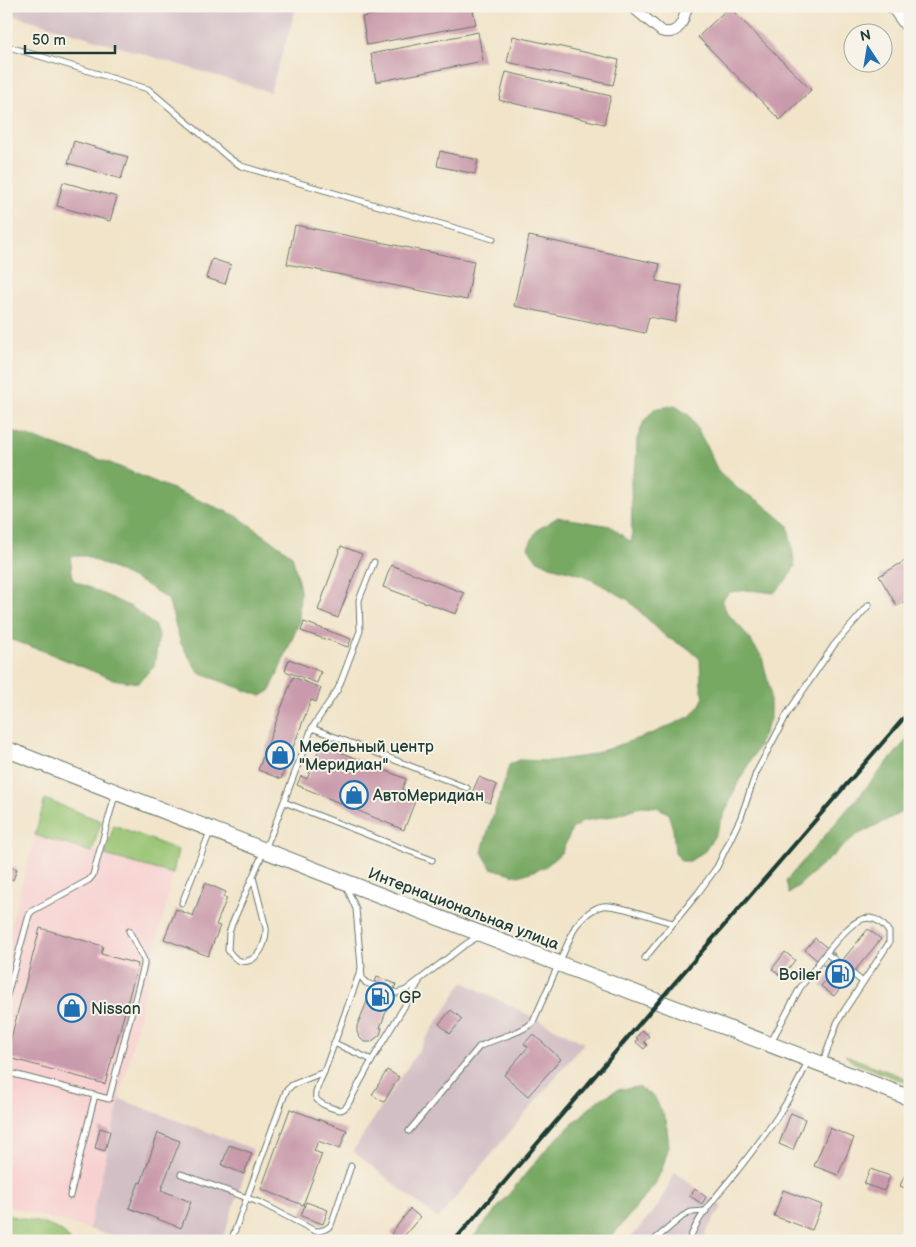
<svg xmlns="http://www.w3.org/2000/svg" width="916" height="1247" font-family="'Balsamiq Sans',sans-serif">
  <rect width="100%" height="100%" fill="#f7f3e8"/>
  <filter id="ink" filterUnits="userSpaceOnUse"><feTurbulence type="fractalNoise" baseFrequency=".02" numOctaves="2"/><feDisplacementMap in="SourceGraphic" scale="10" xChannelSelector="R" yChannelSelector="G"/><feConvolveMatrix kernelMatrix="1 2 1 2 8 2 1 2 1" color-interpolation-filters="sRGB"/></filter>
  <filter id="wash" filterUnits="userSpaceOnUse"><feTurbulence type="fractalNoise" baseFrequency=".0096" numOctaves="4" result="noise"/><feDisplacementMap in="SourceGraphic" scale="20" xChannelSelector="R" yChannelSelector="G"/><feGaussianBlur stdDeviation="1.12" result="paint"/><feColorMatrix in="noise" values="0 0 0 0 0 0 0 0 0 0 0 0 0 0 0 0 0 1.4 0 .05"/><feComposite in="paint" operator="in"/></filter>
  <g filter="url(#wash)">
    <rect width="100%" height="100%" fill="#f1e4c9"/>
    <polygon fill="#f7d0d0" points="35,835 173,874 89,1229 6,1206 6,944"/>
    <g fill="#d2bec5">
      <polygon points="6,6 297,6 270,92 6,13"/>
      <polygon points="463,982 584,1043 438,1219 353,1151"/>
      <polygon points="120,1099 253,1149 222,1241 131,1241 89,1229"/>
      <polygon points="675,1172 722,1207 705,1233 704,1241 628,1241 658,1206"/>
    </g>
    <g fill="#95c371" stroke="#5a8052">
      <polygon points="45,799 101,821 92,852 35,835"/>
      <polygon points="114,825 178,850 173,874 105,855"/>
      <polygon points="845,1055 910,1080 910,1084 853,1062"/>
      <path d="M6 1215C22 1219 65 1225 70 1241H6Z"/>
    </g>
    <g fill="#78a963" stroke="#4c734c">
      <path d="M674 405 690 416 705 443 718 471 738 489 759 501 788 525 795 566 785 582 774 593 750 590 729 592 722 601 727 613 743 630 762 657 770 690V719L758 747 737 785 715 835 705 851 690 861H681L675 852 673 829 668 813 657 807 642 806 613 816 583 821 572 829 562 852 545 867 519 876 491 868 482 852C489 822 502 795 509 765L519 760 550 761 587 756 651 734 689 717 698 708 704 697 701 686 700 659 689 649 666 637 627 599 583 575 550 566 536 559 528 547 537 530 558 517 610 526 632 543 631 479 636 463 637 439 644 421 654 409Z"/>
      <polygon points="6,429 110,463 237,516 292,555 300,590 299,623 270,691 261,696 199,673 181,644 168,599 143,583 86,556 70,556 73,580 133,608 154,625 159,635 154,667 138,683 112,679 41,650 6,638"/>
      <polygon points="910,736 910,808 855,836 789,894 786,881"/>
      <polygon points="638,1087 654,1096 666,1120 669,1146 662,1169 655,1184 608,1241 470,1241 548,1147 597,1101 617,1090"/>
    </g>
    <g id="blocks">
      <g fill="#c99aab">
        <polygon points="417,6 472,6 476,24 367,45 362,17"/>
        <polygon points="729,7 811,90 780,120 698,37"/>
        <polygon points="478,32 483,61 376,82 371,54"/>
        <polygon points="513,36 619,60 613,85 507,62"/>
        <polygon points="506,72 611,96 604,124 499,100"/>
        <polygon points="74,141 128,157 121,179 68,163"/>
        <polygon points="440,151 478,160 475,174 437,166"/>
        <polygon points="63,182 117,197 110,221 57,206"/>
        <polygon points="295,225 474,261 467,300 287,264"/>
        <polygon points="529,236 660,264 656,281 682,286 675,322 649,317 645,333 514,306"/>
        <polygon points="212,259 231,265 225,284 206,278"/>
        <polygon points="341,546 362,554 338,618 318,610"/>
        <polygon points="910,558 910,598 897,606 879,576"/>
        <polygon points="391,565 464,593 456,614 383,587"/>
        <polygon points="304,622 351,639 348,647 301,631"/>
        <polygon points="289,659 321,672 317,683 285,671"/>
        <polygon points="293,677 321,688 316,702 311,700 281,779 258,770"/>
        <polygon points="321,744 406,779 402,789 417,796 404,830 297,785 301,776 307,779"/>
        <polygon points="479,777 497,785 490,803 471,795"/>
        <polygon points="6,866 17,869 13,880 6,878"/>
        <polygon points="205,883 226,892 223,897 227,898 216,925 220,926 208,956 164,939 176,909 193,916"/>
        <polygon points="40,928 103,946 101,954 138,964 105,1084 6,1057"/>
        <polygon points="868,929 881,939 834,996 821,986"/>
        <polygon points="815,938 835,954 824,966 805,950"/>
        <polygon points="785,952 795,960 782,977 772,969"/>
        <polygon points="377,977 396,984 380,1028 382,1028 380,1035 371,1042 364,1042 359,1037 357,1032 357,1026"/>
        <polygon points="451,1010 462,1019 450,1034 439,1024"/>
        <polygon points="642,1030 649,1036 644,1042 647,1045 644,1049 636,1042 638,1039 636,1038"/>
        <polygon points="533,1034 561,1059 528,1096 504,1075 528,1047 524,1044"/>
        <polygon points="387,1070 399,1077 384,1102 372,1095"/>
        <polygon points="290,1109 347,1130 340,1149 318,1141 314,1151 322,1154 303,1205 261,1189"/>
        <polygon points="791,1113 805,1119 793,1150 779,1144"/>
        <polygon points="100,1128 110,1131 105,1151 95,1148"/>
        <polygon points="830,1128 854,1138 838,1175 814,1166"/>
        <polygon points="158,1133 180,1141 161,1190 191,1202 181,1228 129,1208 139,1182 141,1183"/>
        <polygon points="229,1145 252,1153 244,1174 222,1165"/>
        <polygon points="870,1169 890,1176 884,1191 864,1184"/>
        <polygon points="905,1174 910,1176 910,1190 900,1186"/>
        <polygon points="695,1189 706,1197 702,1204 690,1196"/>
        <polygon points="783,1190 822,1205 812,1230 774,1216"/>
        <polygon points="306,1202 328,1210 323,1224 301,1216"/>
        <polygon points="410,1209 420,1217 400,1241 391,1234"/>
      </g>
    </g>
  </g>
  <g filter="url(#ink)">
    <use href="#blocks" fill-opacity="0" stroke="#687768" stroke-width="1"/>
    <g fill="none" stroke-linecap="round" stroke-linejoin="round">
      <defs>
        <g id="service">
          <polyline points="6,46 148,89 229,158 241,166 493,239"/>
          <polyline points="312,728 467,788"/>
          <polyline points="284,802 432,860"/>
          <path d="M253 877 266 928C268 951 245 977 228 950L229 933 232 924 273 830 312 728 338 689 360 631 359 600 374 562"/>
          <polyline points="346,886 356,909 362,978 366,983 397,993 406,990 466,944 479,936"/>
          <polyline points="182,903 210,832"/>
          <polyline points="645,958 698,893 717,867 741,817 756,773 787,714 834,645 869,605"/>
          <polyline points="6,999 29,915 32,911 89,880 93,875 115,795"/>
          <polyline points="771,1042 800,988 826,953 863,982"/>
          <polyline points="334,1043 372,1060"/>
          <path d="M823 1062 837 1023 844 1011 889 943V932C866 898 842 935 826 953"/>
          <polyline points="6,1072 109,1099 144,965 144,960 129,931"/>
          <path d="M324 1072C321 1079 314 1091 316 1098 318 1104 336 1110 341 1110 344 1109 345 1108 347 1106L372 1060 419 982"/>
          <path d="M409 1131 479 1047C496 1037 519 1035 533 1022L575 927C582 918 591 908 603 906 617 904 657 919 672 923"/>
          <path d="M181 1174 261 1203 315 1231C322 1231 326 1230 331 1225L351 1166"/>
          <polyline points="70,1196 95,1095"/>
          <polyline points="231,1241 286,1091 292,1085 324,1072 362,966"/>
          <polyline points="653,1241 683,1216 691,1212 706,1211"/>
          <path d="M689 1241C698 1215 720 1192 737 1171 765 1135 790 1103 808 1061"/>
        </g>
        <g id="minor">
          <path d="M631 6 661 31C679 37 684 20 687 6"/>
          <polyline points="891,6 910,32"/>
        </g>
        <polyline id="primary" points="6,749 343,881 910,1098"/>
      </defs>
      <use href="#service" stroke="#687768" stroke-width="7"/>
      <use href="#minor" stroke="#687768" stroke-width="12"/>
      <use href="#primary" stroke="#687768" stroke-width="17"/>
      <use href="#service" stroke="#fff" stroke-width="5"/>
      <use href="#minor" stroke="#fff" stroke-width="10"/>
      <use href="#primary" stroke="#fff" stroke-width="15"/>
      <polyline stroke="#1f3d34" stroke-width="4" points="454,1241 658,1002 910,711"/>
    </g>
  </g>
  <defs>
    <symbol id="shop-ring" viewBox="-11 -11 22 22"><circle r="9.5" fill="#f7f3e8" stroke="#1f6fb2" stroke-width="1.5"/><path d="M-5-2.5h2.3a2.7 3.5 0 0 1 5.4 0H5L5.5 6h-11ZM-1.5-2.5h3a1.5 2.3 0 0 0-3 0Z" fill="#1f6fb2"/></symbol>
    <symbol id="fuel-ring" viewBox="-11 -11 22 22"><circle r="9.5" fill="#f7f3e8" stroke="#1f6fb2" stroke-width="1.5"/><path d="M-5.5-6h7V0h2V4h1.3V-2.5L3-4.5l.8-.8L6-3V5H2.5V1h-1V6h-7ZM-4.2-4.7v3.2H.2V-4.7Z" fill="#1f6fb2"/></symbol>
  </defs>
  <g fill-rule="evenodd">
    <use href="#shop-ring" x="264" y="739" width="32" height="32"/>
    <use href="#shop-ring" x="338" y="779" width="32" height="32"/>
    <use href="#fuel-ring" x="824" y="958" width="32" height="32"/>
    <use href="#fuel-ring" x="364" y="981" width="32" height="32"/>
    <use href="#shop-ring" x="56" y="992" width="32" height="32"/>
  </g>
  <g text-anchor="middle" stroke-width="4" stroke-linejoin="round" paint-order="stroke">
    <g font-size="16" fill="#1f3d34" stroke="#f7f3e8" text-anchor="start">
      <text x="299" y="752">Мебельный центр<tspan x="299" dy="18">"Меридиан"</tspan></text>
      <text x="373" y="801">АвтоМеридиан</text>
      <text x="821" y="980" text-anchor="end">Boiler</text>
      <text x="399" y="1003">GP</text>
      <text x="91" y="1014">Nissan</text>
    </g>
    <g font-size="16" fill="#1f3d34" stroke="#f7f3e8">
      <text transform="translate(464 908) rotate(21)" y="6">Интернациональная улица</text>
    </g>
  </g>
  <rect width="916" height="1247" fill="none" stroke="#f7f3e8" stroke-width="25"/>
  <g transform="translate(868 48) rotate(348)"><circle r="24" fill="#f7f3e8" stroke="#a1aaa0"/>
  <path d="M0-4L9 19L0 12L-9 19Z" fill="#1f6fb2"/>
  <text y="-8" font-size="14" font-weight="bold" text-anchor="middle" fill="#1f3d34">N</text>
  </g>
  <path d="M25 45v8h90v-8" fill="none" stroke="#1f3d34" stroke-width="2.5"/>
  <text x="32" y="45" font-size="15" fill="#1f3d34" stroke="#f7f3e8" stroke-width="4" paint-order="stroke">50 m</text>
</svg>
